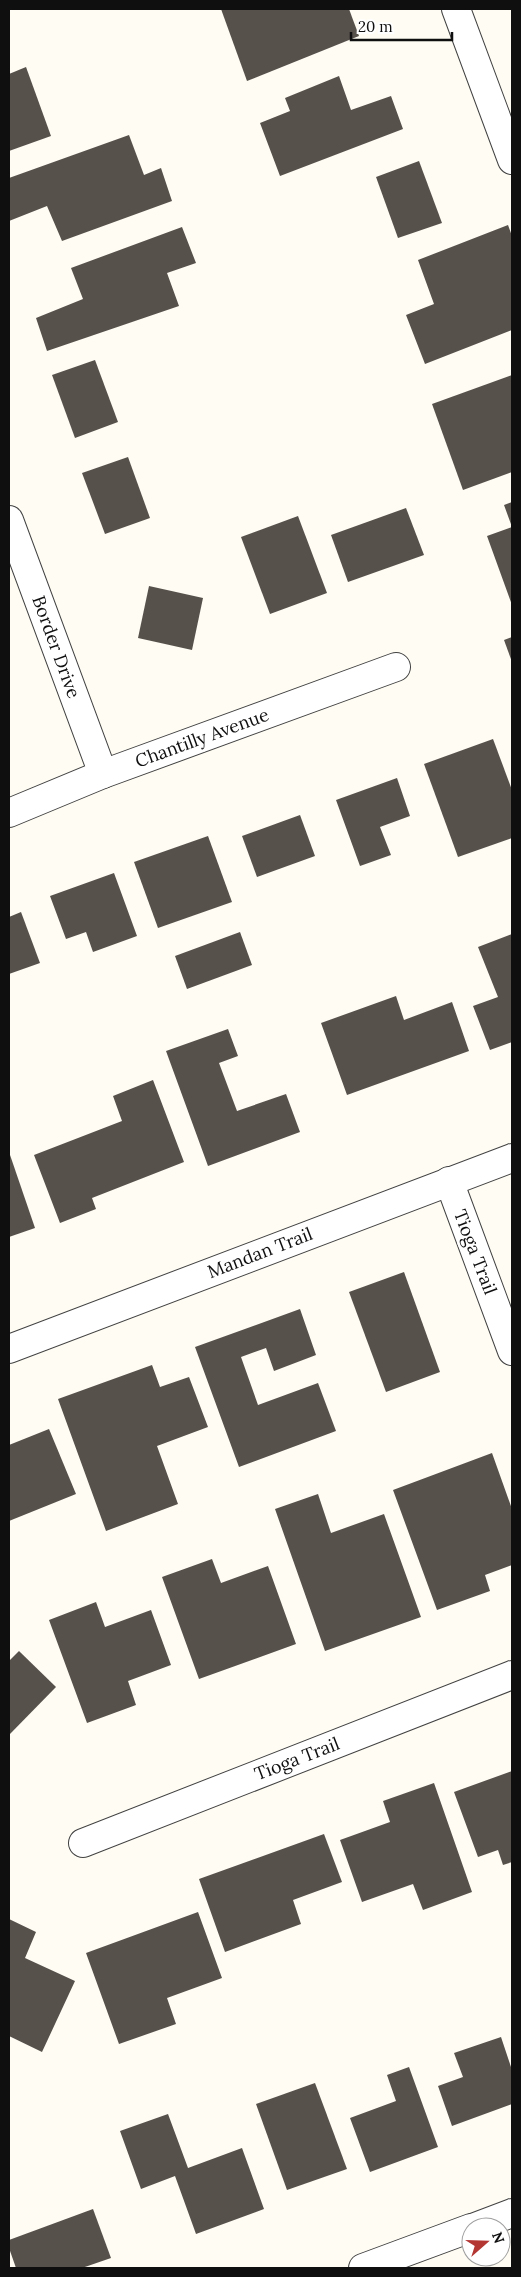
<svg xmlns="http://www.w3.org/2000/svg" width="521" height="2277" font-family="Lora,serif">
  <rect width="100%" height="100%" fill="#fefcf3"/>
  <g fill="#57514c">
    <polygon points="221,9 349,9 359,36 247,81"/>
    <polygon points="26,67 51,136 9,151 9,74"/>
    <polygon points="339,76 351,110 391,96 403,129 280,176 260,123 290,111 285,98"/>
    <polygon points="129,135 144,175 161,168 172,201 62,241 47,206 9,221 9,178"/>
    <polygon points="419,161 442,223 398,238 376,177"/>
    <polygon points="508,225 512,236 512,330 425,364 406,315 434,304 418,260"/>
    <polygon points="182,227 196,263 167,273 179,306 47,351 36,318 83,299 71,268"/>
    <polygon points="95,360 118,422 75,438 52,375"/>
    <polygon points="512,375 512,472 463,490 432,404"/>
    <polygon points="128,457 150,518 105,534 82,473"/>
    <polygon points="512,502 512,605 487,536 512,527 504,505"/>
    <polygon points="406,508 424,555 348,582 331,535"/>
    <polygon points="298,516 327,593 270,614 241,537"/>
    <polygon points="149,586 203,598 192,650 138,638"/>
    <polygon points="512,637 512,662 504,640"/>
    <polygon points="493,739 512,790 512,838 458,857 424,764"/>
    <polygon points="397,778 410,816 380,827 391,855 360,866 336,800"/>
    <polygon points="300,815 315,856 257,877 242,836"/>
    <polygon points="208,836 232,902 158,928 134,862"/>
    <polygon points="114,873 137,936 93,952 86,932 66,939 50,896"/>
    <polygon points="21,912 40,963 9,974 9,917"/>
    <polygon points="240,932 252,965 187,989 175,956"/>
    <polygon points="512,934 512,1042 490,1050 473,1006 498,997 478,947"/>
    <polygon points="396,996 404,1020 452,1002 469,1051 347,1095 321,1023"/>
    <polygon points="228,1029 238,1056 219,1063 237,1111 286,1094 300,1132 208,1166 166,1051"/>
    <polygon points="153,1080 184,1162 92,1198 96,1209 60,1223 34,1155 122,1121 113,1096"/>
    <polygon points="9,1152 35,1228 9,1237"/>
    <polygon points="404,1272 440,1372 386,1392 349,1292"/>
    <polygon points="300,1309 316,1355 274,1371 266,1348 241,1357 258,1405 318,1383 336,1431 239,1467 195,1347"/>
    <polygon points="152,1365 160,1387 189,1377 208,1427 157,1446 178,1504 106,1531 58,1399"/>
    <polygon points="49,1429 76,1494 9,1521 9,1445"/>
    <polygon points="492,1453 512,1509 512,1565 485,1575 490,1591 437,1610 393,1490"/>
    <polygon points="318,1494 331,1533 384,1514 421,1617 325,1651 275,1509"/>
    <polygon points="212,1559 221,1583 268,1566 296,1644 199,1679 162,1577"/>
    <polygon points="96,1602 105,1627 151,1610 171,1665 128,1681 136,1705 87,1723 49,1620"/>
    <polygon points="19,1651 56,1687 9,1735 9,1661"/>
    <polygon points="512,1771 512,1862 503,1865 498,1850 478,1857 454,1792"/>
    <polygon points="434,1783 472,1892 423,1910 413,1884 362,1902 340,1840 390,1822 383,1801"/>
    <polygon points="324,1834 342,1882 293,1900 301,1924 225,1952 199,1879"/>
    <polygon points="198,1912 222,1978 167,1998 176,2024 119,2044 86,1953"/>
    <polygon points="9,1919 36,1932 25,1958 75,1981 42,2052 9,2036"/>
    <polygon points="501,2037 512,2070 512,2104 452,2126 438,2086 463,2077 454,2053"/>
    <polygon points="409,2067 438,2147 370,2172 350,2118 396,2101 387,2075"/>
    <polygon points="315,2083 347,2169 287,2190 256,2104"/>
    <polygon points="168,2114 188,2168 242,2148 264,2209 196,2234 175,2176 141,2189 120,2131"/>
    <polygon points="93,2209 111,2258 82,2268 16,2268 9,2248 9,2240"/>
  </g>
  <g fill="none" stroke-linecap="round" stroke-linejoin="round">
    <defs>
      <g id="minor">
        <polyline points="456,9 512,160"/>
        <polyline points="9,520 103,774"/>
        <polyline points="9,813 103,774 396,667"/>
        <polyline points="449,1181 512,1351"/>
        <polyline points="9,1349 512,1158"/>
        <polyline points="83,1843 512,1675"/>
        <polyline points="475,2227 512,2213"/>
        <polyline points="363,2268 471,2228"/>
      </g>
    </defs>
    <use href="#minor" stroke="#424242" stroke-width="30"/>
    <use href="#minor" stroke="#fff" stroke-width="28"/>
  </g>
  <g text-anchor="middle" stroke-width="5" stroke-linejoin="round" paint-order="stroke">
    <g font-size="18" fill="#0f0f0f" stroke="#fff">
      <text transform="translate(56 647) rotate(70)" y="6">Border Drive</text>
      <text transform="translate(202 738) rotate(-20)" y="6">Chantilly Avenue</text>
      <text transform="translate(475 1252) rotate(69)" y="6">Tioga Trail</text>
      <text transform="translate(260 1253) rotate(-21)" y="6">Mandan Trail</text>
      <text transform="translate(297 1759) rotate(-21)" y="6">Tioga Trail</text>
    </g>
  </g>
  <rect width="521" height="2277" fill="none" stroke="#0f0f0f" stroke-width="20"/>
  <g transform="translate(486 2242) rotate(70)"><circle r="24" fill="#ffffff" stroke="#9f9f9f"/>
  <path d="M0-4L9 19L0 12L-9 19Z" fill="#b33633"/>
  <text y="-8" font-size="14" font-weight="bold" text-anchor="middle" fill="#0f0f0f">N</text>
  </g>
  <path d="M351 32v8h101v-8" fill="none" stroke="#0f0f0f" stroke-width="2.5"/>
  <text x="358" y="32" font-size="15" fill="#0f0f0f" stroke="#ffffff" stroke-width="4" paint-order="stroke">20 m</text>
</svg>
